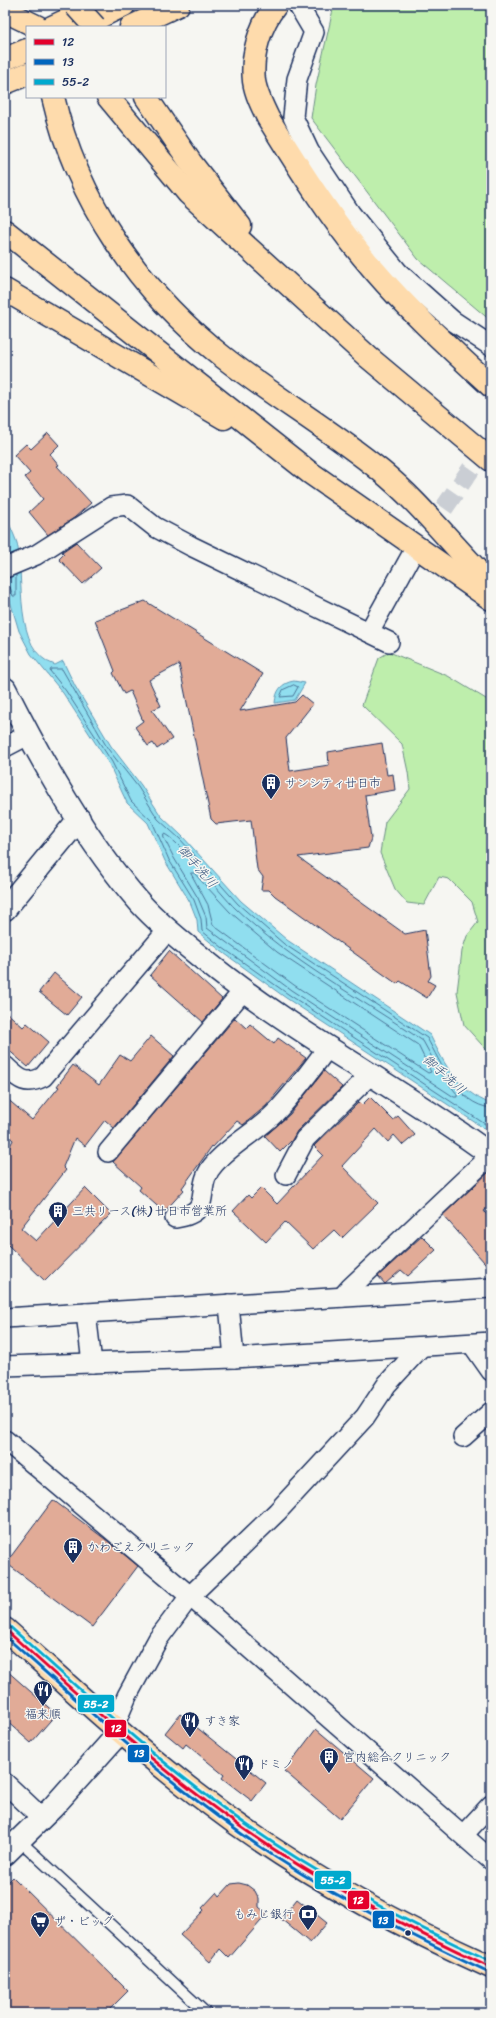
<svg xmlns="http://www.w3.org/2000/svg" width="496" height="2018" font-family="Sriracha,'Klee One',sans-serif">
  <rect width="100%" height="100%" fill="#f6f6f2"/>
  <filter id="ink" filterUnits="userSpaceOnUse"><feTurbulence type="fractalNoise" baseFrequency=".025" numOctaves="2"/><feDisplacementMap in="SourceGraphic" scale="8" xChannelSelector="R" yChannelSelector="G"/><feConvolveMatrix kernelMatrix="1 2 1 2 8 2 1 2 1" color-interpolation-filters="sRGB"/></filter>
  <g filter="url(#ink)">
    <g fill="#beeeac" stroke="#6c8e85">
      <polygon points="334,5 491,5 491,321 418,259 311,118 316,85"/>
      <polygon points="389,652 448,676 491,702 491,1055 464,1025 457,992 462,951 467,936 478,922 472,902 449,879 439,877 424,905 407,903 395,889 380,853 385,822 410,789 408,772 402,744 362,705 379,658"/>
    </g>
    <g fill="#90deef" stroke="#6198b5">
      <path d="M5 515C9 524 14 534 17 543 25 576 12 651 55 665L63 661 75 686 111 746 141 785 161 816 183 837 241 901 287 940 430 1035C446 1067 457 1090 491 1104V1133L286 998 221 951 198 932 197 920 190 902 165 861 148 823 127 803 109 764 63 693 31 654 19 631 5 584Z"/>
      <path d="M294 681 305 683 295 700 275 703C276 691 281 683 294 681Z"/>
    </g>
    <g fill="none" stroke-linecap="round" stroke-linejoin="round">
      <g stroke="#4a7598" stroke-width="1">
        <polyline points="5,585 10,587 13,596 16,596 16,575"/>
        <polygon points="294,685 298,687 293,696 280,697 283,690"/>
        <path d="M164 834C174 835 223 897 235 908 290 961 360 998 423 1041L441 1074 457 1094V1097H454L291 990 207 928 206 917 198 898 174 858 164 838Z"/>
        <polygon points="191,873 194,873 230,912 277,952 418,1045 431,1072 428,1073 294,985 213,925 208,905"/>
        <path d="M491 1108C457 1104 441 1063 427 1038L284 944 238 904 180 839 158 819 138 787 108 749 62 669H51L50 671 66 691 112 762 131 801 152 821 169 860 194 900 201 919 202 931 223 948 288 994 491 1128"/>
      </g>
    </g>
    <g fill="#e1ab97" stroke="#1b2f5e">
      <polygon points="48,433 59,445 50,454 59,465 57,466 91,503 74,518 48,535 29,512 43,499 25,477 30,473 14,455 26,444 31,449"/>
      <polygon points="76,542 101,568 83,584 59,559 64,554 62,552"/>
      <polygon points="145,601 263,674 240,711 295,702 302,695 313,704 286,738 290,771 329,765 328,752 382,743 387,775 393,774 395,790 365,795 371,838 368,848 298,857 405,934 425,930 431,976 428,981 435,985 427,998 400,981 397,984 275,896 269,890 261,890 263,877 257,869 251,820 216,824 211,819 179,664 149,680 161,706 152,710 172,739 157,749 153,743 148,746 135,727 143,721 130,691 124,694 113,673 115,671 95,620"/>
      <polygon points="169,951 222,999 203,1022 150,975"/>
      <polygon points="54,973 82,997 67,1015 39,992"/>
      <polygon points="5,1011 23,1027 27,1023 49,1042 28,1067 5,1047"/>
      <polygon points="235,1018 246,1028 250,1024 274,1044 278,1038 306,1058 266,1106 243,1125 237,1121 213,1147 212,1146 182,1188 184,1190 164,1212 139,1190 141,1187 113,1162"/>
      <polygon points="151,1036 174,1056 114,1128 105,1120 85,1146 75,1138 63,1167 66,1170 21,1228 36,1241 85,1188 111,1214 45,1281 8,1245 5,1249 5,1156 13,1140 5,1133 5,1097 32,1120 59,1087 57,1086 73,1065 99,1085 120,1055 130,1061"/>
      <polygon points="324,1071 342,1087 297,1131 292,1140 280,1152 265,1136 290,1114"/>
      <polygon points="370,1097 393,1120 398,1116 415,1135 403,1145 394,1135 388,1142 376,1129 342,1166 378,1203 342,1238 334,1230 313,1249 285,1222 266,1242 233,1211 248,1195 251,1198 261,1188 277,1204 323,1155 314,1146 359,1102 362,1105"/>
      <polygon points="491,1170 491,1205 484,1211 491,1219 491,1270 443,1215"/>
      <polygon points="422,1236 436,1250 408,1276 401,1270 385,1284 378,1276"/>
      <polygon points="53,1500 109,1542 138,1566 92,1627 6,1563"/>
      <polygon points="5,1669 56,1714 31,1743 5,1720"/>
      <polygon points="180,1714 266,1783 252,1801 222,1778 224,1775 186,1744 183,1748 165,1733"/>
      <polygon points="316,1729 374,1778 340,1819 284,1771"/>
      <polygon points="13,1877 128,1991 106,2013 5,2013 5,1885"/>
      <polygon points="239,1883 247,1885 255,1891 259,1899 259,1907 267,1914 229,1958 220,1949 210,1962 180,1935 204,1910 202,1908 217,1892 220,1896 231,1884"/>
      <polygon points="297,1899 327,1923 310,1943 281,1919"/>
    </g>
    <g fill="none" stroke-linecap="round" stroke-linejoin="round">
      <polyline stroke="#caced4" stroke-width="19" stroke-dasharray="19 10" stroke-linecap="butt" points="411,556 491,440"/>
      <defs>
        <polyline id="lane" points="19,1840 206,2013"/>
        <g id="street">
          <polyline points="298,5 314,32 297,79 293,117 309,151 351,214 398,272 453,321 491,346"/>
          <polyline points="5,568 36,555 111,507 127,505 155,527 191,546 389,642"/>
          <polyline points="369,632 411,556"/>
          <polyline points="5,747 28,735"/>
          <path d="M5 1066C19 1079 25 1086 43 1077L168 930"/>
          <polyline points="108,1152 243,991"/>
          <polyline points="286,1175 305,1139 370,1075"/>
          <path d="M175 1218C218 1212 191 1188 215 1163 232 1144 256 1132 274 1114 294 1094 311 1070 328 1047"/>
          <polyline points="342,1297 350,1288 491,1155"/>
          <polyline points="229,1304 234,1358"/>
          <polyline points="86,1313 92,1363"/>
          <polyline points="5,1318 491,1288"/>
          <polyline points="472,1344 491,1371"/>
          <polyline points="5,1366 234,1358 491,1342"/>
          <polyline points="463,1437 491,1412"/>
          <polyline points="5,1440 190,1596 491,1860"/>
          <polyline points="114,1726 127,1696 158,1639 190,1596 277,1512 365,1417 387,1384 421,1347"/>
          <polyline points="5,1783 42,1818"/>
          <polyline points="464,1834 491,1805"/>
        </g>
        <g id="secondary">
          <path d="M5 689C42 762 87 843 141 904 160 925 182 942 203 959 293 1033 398 1086 491 1155"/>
          <polyline points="5,909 79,819"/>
          <polyline points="5,1854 53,1807 120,1732"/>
        </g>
        <path id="primary" d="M5 1629C71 1688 136 1749 207 1802 294 1869 391 1922 491 1967"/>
        <g id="highway">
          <path d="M276 5C260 25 251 55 254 81 256 94 262 106 268 118 300 170 334 224 374 270 410 312 451 349 491 386"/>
          <polyline points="5,11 38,27"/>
          <polyline points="87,23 124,5"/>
          <polyline points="52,27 99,5"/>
          <polyline points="131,27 178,5"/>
          <polyline points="5,59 27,50"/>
          <polyline points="5,83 27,74"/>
          <path d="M53 97C77 201 139 291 223 357 274 397 331 430 381 471 413 497 440 530 468 560 476 568 483 578 491 585"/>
          <polyline points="108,97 188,193 368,357 491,460"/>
          <polyline points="146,97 191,163 240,226"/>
          <polyline points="5,231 309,472 491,599"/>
          <polyline points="5,290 224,418"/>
        </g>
      </defs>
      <use href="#lane" stroke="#1b2f5e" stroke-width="13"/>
      <use href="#street" stroke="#1b2f5e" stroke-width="22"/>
      <use href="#secondary" stroke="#1b2f5e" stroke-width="25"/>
      <use href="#primary" stroke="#1b2f5e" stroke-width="25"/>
      <use href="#highway" stroke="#1b2f5e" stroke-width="25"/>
      <use href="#lane" stroke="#f6f6f2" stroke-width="10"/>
      <use href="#street" stroke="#f6f6f2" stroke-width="19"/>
      <use href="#secondary" stroke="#f6f6f2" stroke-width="22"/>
      <use href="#primary" stroke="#fedbac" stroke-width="22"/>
      <use href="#highway" stroke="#fedbac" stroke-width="22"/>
      <defs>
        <polyline id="highway-bridge" points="75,5 95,27"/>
      </defs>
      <use href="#highway-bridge" stroke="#1b2f5e" stroke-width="25" stroke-linecap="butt"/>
      <use href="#highway-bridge" stroke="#fedbac" stroke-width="22"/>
      <defs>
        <path id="bus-1" d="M5 1629C81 1698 157 1768 241 1827 319 1882 404 1927 491 1967"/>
        <path id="bus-2" d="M5 1636C80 1703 154 1771 236 1830 315 1887 401 1931 489 1972"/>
        <path id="bus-3" d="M8 1625C85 1694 160 1764 244 1823 322 1878 405 1922 491 1961"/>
      </defs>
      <use href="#bus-1" stroke="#f6f6f2" stroke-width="6"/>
      <use href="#bus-2" stroke="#f6f6f2" stroke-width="6"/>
      <use href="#bus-3" stroke="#f6f6f2" stroke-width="6"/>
      <use href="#bus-1" stroke="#e4002b" stroke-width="3"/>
      <use href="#bus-2" stroke="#0065bd" stroke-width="3"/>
      <use href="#bus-3" stroke="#00a9ce" stroke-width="3"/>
    </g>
  </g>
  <defs>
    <symbol id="building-pin" viewBox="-11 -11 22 30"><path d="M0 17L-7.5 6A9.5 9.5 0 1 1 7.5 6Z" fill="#1b2f5e" stroke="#f6f6f2"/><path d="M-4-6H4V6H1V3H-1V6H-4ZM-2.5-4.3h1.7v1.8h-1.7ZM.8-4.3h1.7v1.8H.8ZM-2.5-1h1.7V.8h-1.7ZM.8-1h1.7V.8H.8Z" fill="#fff"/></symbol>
    <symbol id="restaurant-pin" viewBox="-11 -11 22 30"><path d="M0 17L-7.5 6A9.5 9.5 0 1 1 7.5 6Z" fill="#1b2f5e" stroke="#f6f6f2"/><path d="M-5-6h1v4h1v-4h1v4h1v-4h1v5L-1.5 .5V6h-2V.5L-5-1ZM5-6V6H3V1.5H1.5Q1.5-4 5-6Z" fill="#fff"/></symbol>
    <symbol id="bank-pin" viewBox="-11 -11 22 30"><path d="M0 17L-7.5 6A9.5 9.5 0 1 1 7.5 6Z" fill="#1b2f5e" stroke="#f6f6f2"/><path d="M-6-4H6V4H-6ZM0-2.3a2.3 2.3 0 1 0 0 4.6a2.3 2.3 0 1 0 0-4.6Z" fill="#fff"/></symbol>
    <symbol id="supermarket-pin" viewBox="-11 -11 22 30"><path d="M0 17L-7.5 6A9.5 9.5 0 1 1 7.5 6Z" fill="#1b2f5e" stroke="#f6f6f2"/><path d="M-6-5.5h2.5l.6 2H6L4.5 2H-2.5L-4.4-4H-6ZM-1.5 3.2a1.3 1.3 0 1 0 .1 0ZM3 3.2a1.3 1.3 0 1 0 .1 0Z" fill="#fff"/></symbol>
  </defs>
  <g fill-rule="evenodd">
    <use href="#building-pin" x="260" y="772" width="22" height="30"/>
    <use href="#building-pin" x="47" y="1200" width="22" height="30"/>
    <use href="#building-pin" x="62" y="1536" width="22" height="30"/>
    <use href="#restaurant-pin" x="32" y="1679" width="22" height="30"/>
    <use href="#restaurant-pin" x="179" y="1710" width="22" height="30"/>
    <use href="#building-pin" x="318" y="1746" width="22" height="30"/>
    <use href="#restaurant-pin" x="233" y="1753" width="22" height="30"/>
    <use href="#bank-pin" x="297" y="1903" width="22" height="30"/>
    <use href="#supermarket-pin" x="29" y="1910" width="22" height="30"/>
  </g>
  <circle fill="#1b2f5e" stroke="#f6f6f2" stroke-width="1.5" cx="408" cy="1933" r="3.5"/>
  <g text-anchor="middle" stroke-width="3" stroke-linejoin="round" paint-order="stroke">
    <g font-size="12" fill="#1b2f5e" stroke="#f6f6f2" text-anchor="start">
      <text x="285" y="787">サンシティ廿日市</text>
      <text x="72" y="1215">三共リース(株) 廿日市営業所</text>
      <text x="87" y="1551">かわごえクリニック</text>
      <text x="43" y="1718" text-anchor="middle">福来順</text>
      <text x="204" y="1725">すき家</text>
      <text x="343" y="1761">宮内総合クリニック</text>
      <text x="258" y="1768">ドミノ</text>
      <text x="294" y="1918" text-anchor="end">もみじ銀行</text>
      <text x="54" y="1925">ザ・ビッグ</text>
    </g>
    <g font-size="13" font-style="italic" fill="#32527b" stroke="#f6f6f2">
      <text transform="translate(198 866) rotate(49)" y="5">御手洗川</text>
      <text transform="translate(445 1074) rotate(42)" y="5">御手洗川</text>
    </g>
  </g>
  <g stroke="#f6f6f2" stroke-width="1.5">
    <rect x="77" y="1694" width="38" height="19" rx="4" fill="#00a9ce"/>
    <rect x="104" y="1719" width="23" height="19" rx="4" fill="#e4002b"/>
    <rect x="127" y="1744" width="23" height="19" rx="4" fill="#0065bd"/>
    <rect x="314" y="1870" width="38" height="20" rx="4" fill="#00a9ce"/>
    <rect x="347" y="1890" width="23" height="20" rx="4" fill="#e4002b"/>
    <rect x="372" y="1910" width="23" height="19" rx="4" fill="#0065bd"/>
  </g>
  <g font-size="11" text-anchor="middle" font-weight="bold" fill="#fff">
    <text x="96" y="1708">55-2</text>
    <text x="116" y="1732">12</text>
    <text x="139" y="1757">13</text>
    <text x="333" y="1884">55-2</text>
    <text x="358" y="1904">12</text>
    <text x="383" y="1924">13</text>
  </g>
  <rect width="496" height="2018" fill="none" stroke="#f6f6f2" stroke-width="20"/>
  <rect x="10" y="10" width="476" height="1998" fill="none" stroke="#1b2f5e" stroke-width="1.5" filter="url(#ink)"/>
  <rect x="26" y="26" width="140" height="72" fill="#f6f6f2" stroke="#9ea6b7"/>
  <rect x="34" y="39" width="20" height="6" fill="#e4002b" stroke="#9ea6b7"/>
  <text x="62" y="46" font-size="12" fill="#1b2f5e">12</text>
  <rect x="34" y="59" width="20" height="6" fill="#0065bd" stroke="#9ea6b7"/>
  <text x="62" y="66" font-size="12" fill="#1b2f5e">13</text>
  <rect x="34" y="79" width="20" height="6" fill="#00a9ce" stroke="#9ea6b7"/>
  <text x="62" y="86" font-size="12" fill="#1b2f5e">55-2</text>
</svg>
